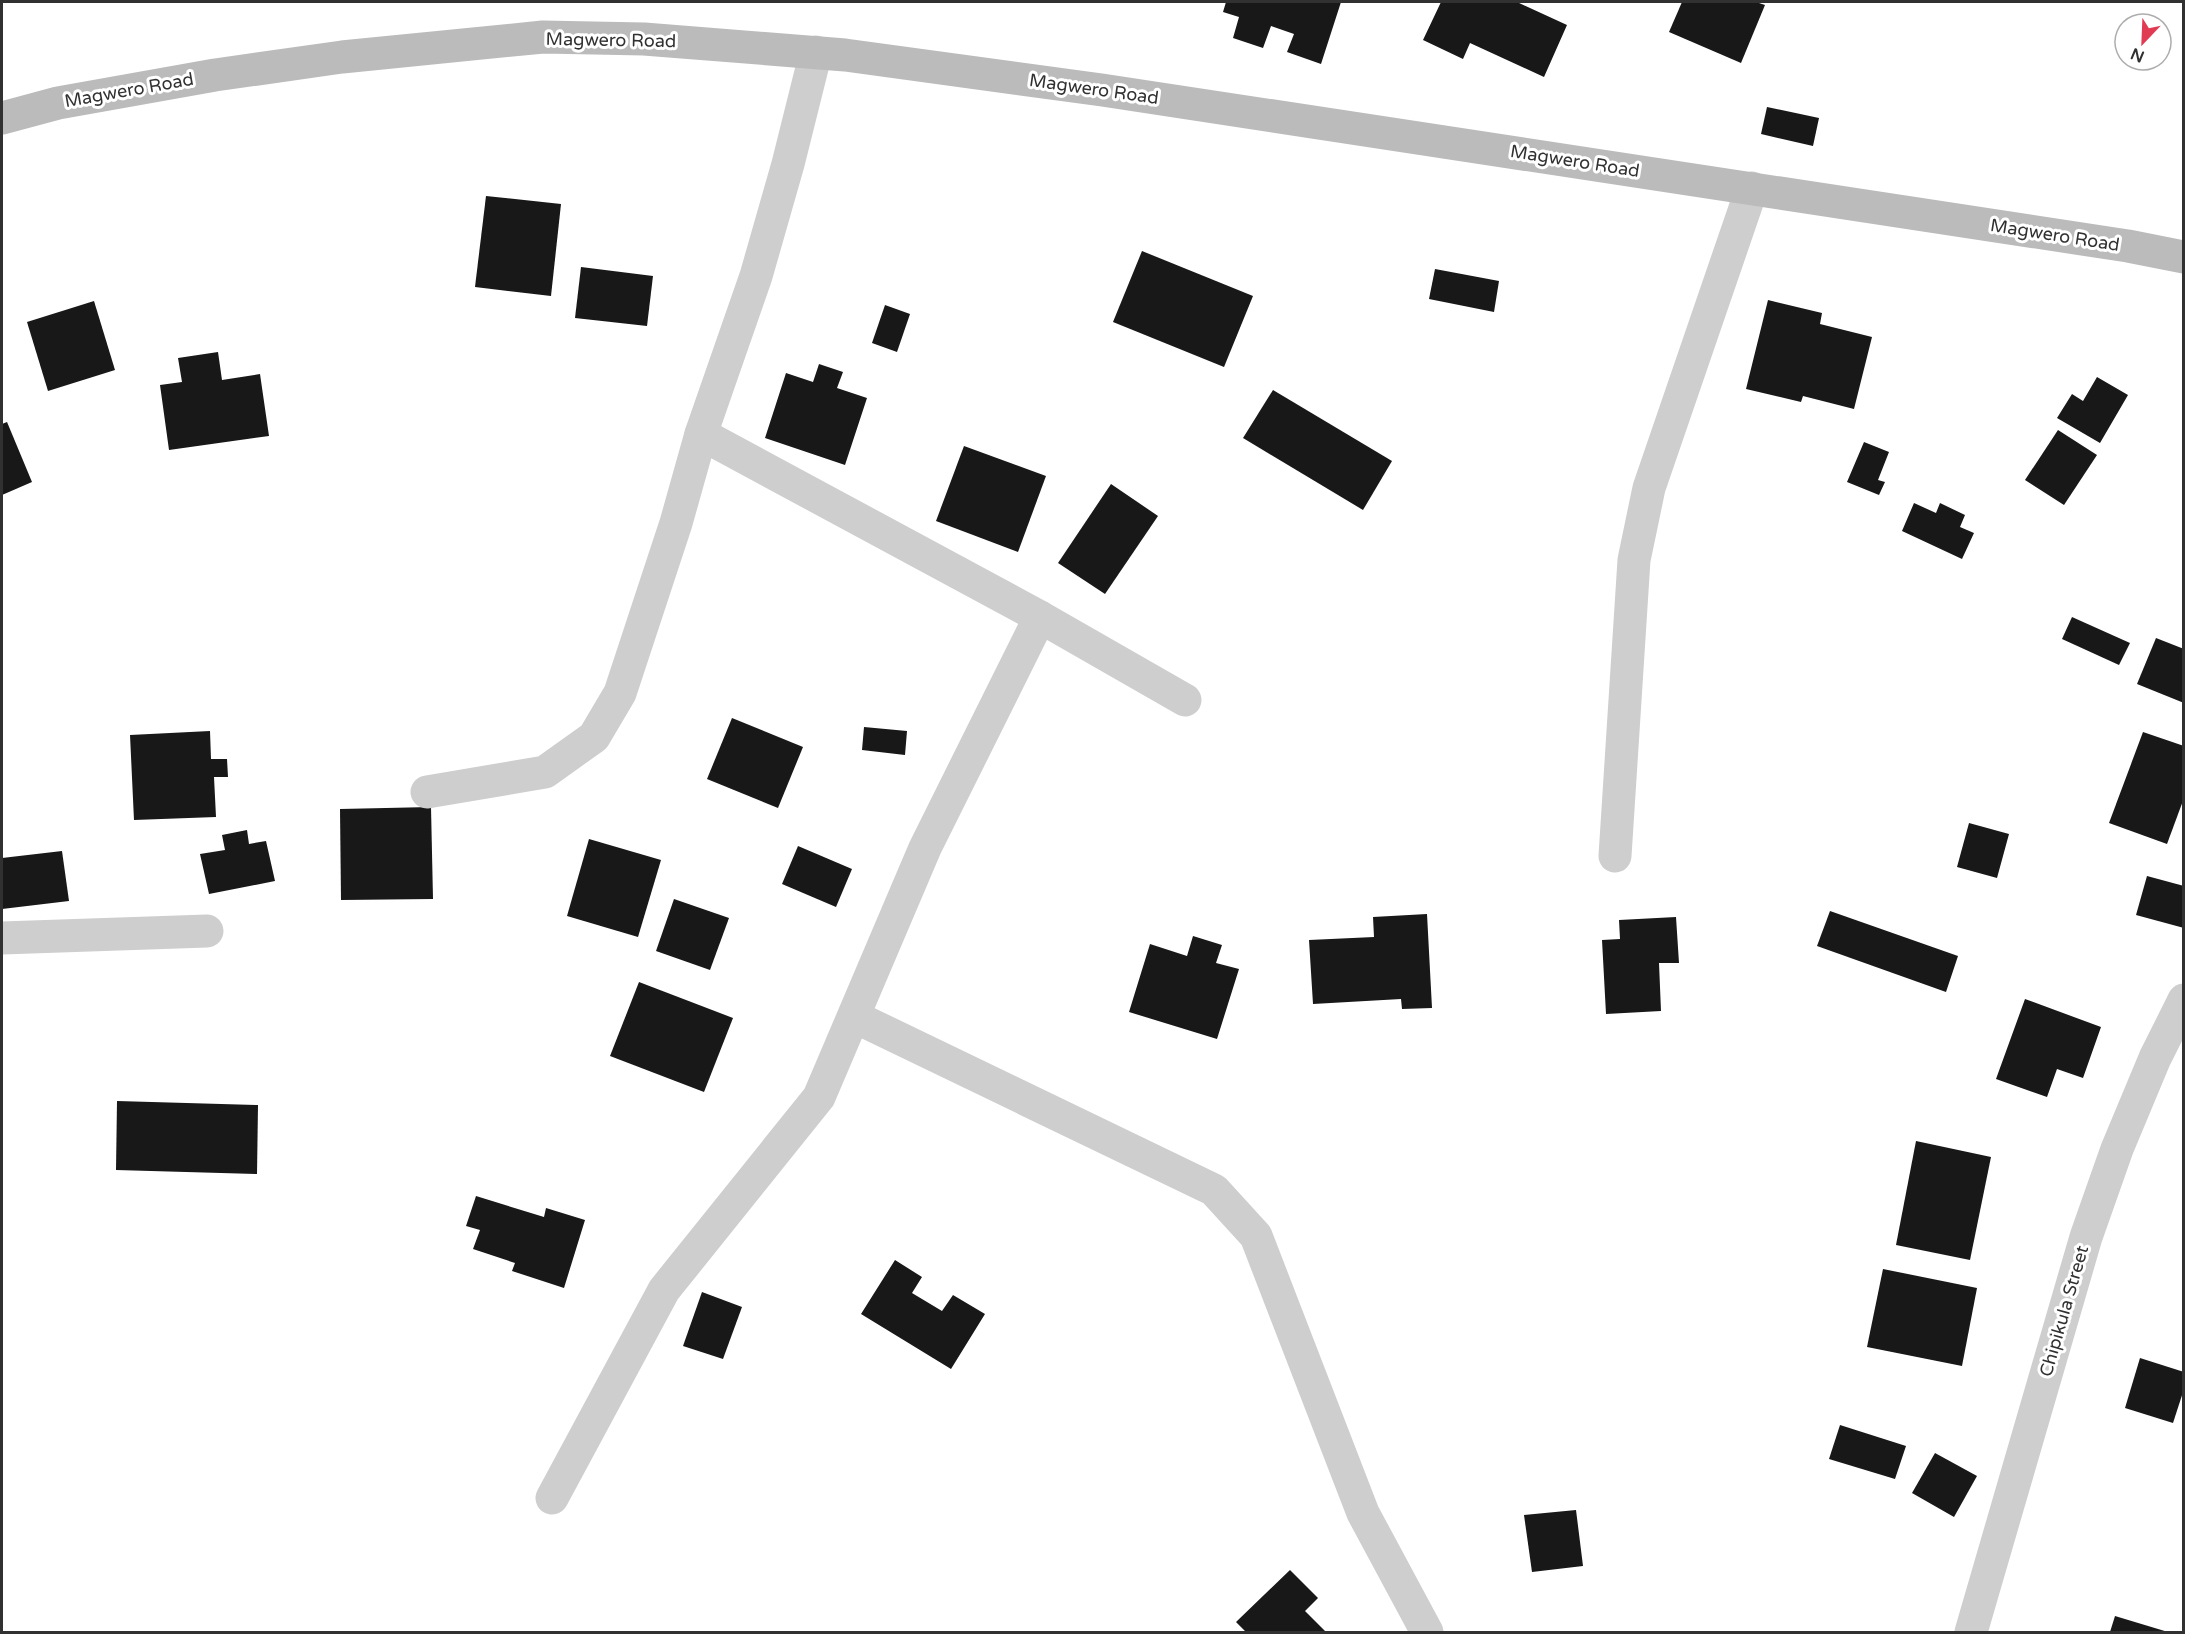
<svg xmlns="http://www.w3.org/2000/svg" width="2185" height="1634" font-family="'Varela Round',sans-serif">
  <rect width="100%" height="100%" fill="#fff"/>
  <g fill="#181818">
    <polygon points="1226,2 1341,2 1321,64 1287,52 1294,34 1271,26 1263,48 1233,38 1239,17 1223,12"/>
    <polygon points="1441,2 1517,2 1567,25 1544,77 1470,43 1463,59 1423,40"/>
    <polygon points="1682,2 1756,2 1765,5 1741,63 1669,32"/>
    <polygon points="1767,107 1819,118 1813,146 1761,134"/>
    <polygon points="486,196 561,204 551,296 475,287"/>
    <polygon points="1142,251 1253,296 1224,367 1113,322"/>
    <polygon points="581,267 653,276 647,326 575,318"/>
    <polygon points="1435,269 1499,281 1494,312 1429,299"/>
    <polygon points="1768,300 1822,313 1820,324 1872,337 1854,409 1803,396 1801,402 1746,389"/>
    <polygon points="94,301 115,370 48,391 27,322"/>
    <polygon points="885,305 910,314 897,352 872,343"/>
    <polygon points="218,352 222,380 260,374 269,436 169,450 160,385 182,382 178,358"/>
    <polygon points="819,364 843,372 837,388 867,398 845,465 765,438 786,373 813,382"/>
    <polygon points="2097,377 2128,395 2100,443 2057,418 2072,394 2083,401"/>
    <polygon points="1273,390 1392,461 1363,510 1243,438"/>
    <polygon points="7,422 32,482 2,495 2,424"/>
    <polygon points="2058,430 2097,455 2064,505 2025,480"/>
    <polygon points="1864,442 1889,452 1878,480 1885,482 1879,495 1847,482"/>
    <polygon points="964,446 1046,476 1018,552 936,521"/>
    <polygon points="1111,484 1158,516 1105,594 1058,563"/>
    <polygon points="1914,503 1936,513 1940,503 1965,515 1960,527 1974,533 1962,559 1902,531"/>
    <polygon points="2072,617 2130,643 2119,665 2062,639"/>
    <polygon points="2156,638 2184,649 2184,703 2137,684"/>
    <polygon points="732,718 803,747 778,808 707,779"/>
    <polygon points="864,727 907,731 905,755 862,750"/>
    <polygon points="210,731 211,759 227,759 228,777 214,777 216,817 134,820 130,735"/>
    <polygon points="2143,732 2184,746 2184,798 2167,844 2109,823"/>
    <polygon points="431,807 433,899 341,900 340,809"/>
    <polygon points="1969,823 2009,834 1997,878 1957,867"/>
    <polygon points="247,830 249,844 266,841 275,881 209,894 200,854 225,850 222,835"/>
    <polygon points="589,839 661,860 638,937 567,916"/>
    <polygon points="798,846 852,869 836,907 782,884"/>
    <polygon points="62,851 69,901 2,909 2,858"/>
    <polygon points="2147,876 2184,886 2184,928 2136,915"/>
    <polygon points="674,899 729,918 710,970 656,951"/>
    <polygon points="1830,911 1958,956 1946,992 1817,946"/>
    <polygon points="1427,914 1432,1008 1402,1009 1401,999 1313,1004 1309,940 1374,937 1373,917"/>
    <polygon points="1676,917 1679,963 1659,963 1661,1011 1606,1014 1602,940 1620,939 1619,920"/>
    <polygon points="1193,936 1222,945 1216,963 1239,969 1217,1039 1129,1012 1150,944 1187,956"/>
    <polygon points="639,982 733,1018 704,1092 610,1056"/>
    <polygon points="2025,999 2101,1027 2083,1078 2057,1069 2047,1097 1996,1079"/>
    <polygon points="117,1101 258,1105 257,1174 116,1170"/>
    <polygon points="1916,1141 1991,1157 1970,1260 1896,1245"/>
    <polygon points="476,1196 544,1217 546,1208 585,1220 564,1288 512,1271 515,1263 473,1249 480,1230 466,1226"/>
    <polygon points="895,1260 922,1277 912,1293 942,1311 953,1295 985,1314 951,1369 861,1314"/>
    <polygon points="1883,1269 1977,1288 1962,1366 1867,1347"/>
    <polygon points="702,1292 742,1307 723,1359 683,1346"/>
    <polygon points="2140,1358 2184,1372 2184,1389 2173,1423 2125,1408"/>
    <polygon points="1840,1425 1906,1446 1895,1479 1829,1459"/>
    <polygon points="1935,1453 1977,1476 1954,1517 1912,1493"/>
    <polygon points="1576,1510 1583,1566 1532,1572 1524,1515"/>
    <polygon points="1290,1570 1318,1598 1305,1611 1326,1632 1246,1632 1236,1622"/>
    <polygon points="2115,1616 2168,1632 2110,1632"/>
  </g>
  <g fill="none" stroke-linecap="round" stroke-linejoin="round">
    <g stroke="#cecece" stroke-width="33">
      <polyline points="701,434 1040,617 1185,700"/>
      <polyline points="427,792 545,772 594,737 620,693 676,523 701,434 756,276 788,164 816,52"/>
      <polyline points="1615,856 1634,560 1649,488 1752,188"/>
      <polyline points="2,938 207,931"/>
      <polyline points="855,1017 1214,1190 1256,1236 1363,1513 1427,1632"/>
      <polyline points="552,1498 664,1290 819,1097 925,848 1040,617"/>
      <polyline points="1971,1632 2086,1237 2117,1149 2155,1058 2184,1000"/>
    </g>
    <polyline stroke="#bbb" stroke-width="33" points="2,118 58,103 215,75 342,57 543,37 644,39 845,55 1102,90 2128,246 2184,257"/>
  </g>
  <g text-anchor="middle" stroke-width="6" stroke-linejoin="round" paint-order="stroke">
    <g font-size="18" fill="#313131" stroke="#fff">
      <text transform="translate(611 40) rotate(1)" y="6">Magwero Road</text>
      <text transform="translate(1094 89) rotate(8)" y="6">Magwero Road</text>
      <text transform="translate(129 90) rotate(-10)" y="6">Magwero Road</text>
      <text transform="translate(1575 161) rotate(9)" y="6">Magwero Road</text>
      <text transform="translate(2055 235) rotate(9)" y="6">Magwero Road</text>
      <text transform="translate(2064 1311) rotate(-74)" y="6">Chipikula Street</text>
    </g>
  </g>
  <rect width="2185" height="1634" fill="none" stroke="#313131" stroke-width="6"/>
  <g transform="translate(2143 42) rotate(203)"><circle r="28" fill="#ffffff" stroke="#adadad" stroke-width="1.5"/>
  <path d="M0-4.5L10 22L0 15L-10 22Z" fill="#e13b54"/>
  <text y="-9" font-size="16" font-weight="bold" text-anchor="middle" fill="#313131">N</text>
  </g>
</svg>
